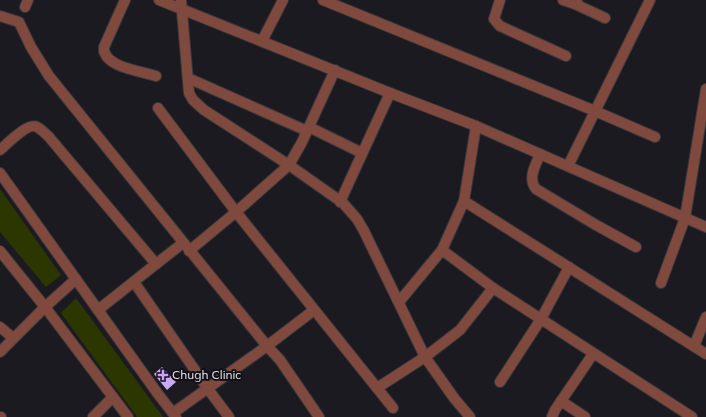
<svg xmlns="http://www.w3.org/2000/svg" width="706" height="417" font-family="Mulish,sans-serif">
  <rect width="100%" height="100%" fill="#1c1a21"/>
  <g fill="#2c3700">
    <polygon points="0,189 61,275 46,287 0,232"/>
    <polygon points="76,298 163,417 137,417 61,313"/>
  </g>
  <polygon fill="#c9a9f4" points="162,367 176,382 167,390 154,374"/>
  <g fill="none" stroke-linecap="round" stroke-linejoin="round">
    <defs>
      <g id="minor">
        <path d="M125 0 104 47C102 67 141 71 156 76"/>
        <polyline points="159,0 390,93 476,126"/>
        <polyline points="181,0 189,93 193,100 204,110 289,165 343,203 357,219 364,231 425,357 454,398 470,417"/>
        <polyline points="323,0 595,111 655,137"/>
        <polyline points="500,0 494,19 500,26 566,56"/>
        <polyline points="563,0 575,4"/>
        <polyline points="577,0 575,4 605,18"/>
        <polyline points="25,7 28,0"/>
        <polyline points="0,16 19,22 31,47 49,76 267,346 173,413"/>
        <polyline points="262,41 283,0"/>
        <polyline points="188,78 307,131"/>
        <polyline points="158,108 236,212 393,408"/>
        <polyline points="309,127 362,153"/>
        <path d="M0 150C7 144 28 122 37 127 41 129 45 133 49 137L156 264 98 310"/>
        <path d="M540 154C536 165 527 178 536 189L596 225 636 247"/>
        <polyline points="568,166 650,0"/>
        <polyline points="0,173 158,394 176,417"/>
        <polyline points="464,201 442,250 493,288 692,417"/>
        <polyline points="340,202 390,93"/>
        <polyline points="706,227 476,126 464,201 706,354"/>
        <polyline points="189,251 236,212 289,165 302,142 335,70"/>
        <polyline points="156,264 183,243"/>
        <polyline points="134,282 208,389 229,417"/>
        <polyline points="661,283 685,218 706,89"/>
        <polyline points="399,302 442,250"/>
        <polyline points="314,310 267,346 280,360 319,417"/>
        <polyline points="0,327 13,338"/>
        <polyline points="694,346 706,317"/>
        <polyline points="0,352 45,307 76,279"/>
        <polyline points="500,382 541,319 569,267"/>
        <polyline points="377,388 425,357 460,330 493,288"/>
        <polyline points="561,401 585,417"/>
        <polyline points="0,417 1,417"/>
        <polyline points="93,417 113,397"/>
        <polyline points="552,417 555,410 593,354"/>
      </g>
      <polyline id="tertiary" points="0,251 45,307 128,417"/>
    </defs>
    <use href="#minor" stroke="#38373d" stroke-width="12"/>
    <use href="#tertiary" stroke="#38373d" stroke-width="12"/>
    <use href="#minor" stroke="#7f4a3d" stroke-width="10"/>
    <use href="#tertiary" stroke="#7f4a3d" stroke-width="10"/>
  </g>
  <path fill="#d19dfe" stroke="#131118" stroke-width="1.5" d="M161 369h4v4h4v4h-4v4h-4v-4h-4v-4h4z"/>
  <g text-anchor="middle" stroke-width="4" stroke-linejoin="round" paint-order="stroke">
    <g font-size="12" fill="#e7e6eb" stroke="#131118" text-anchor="start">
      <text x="172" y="379">Chugh Clinic</text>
    </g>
  </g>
</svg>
